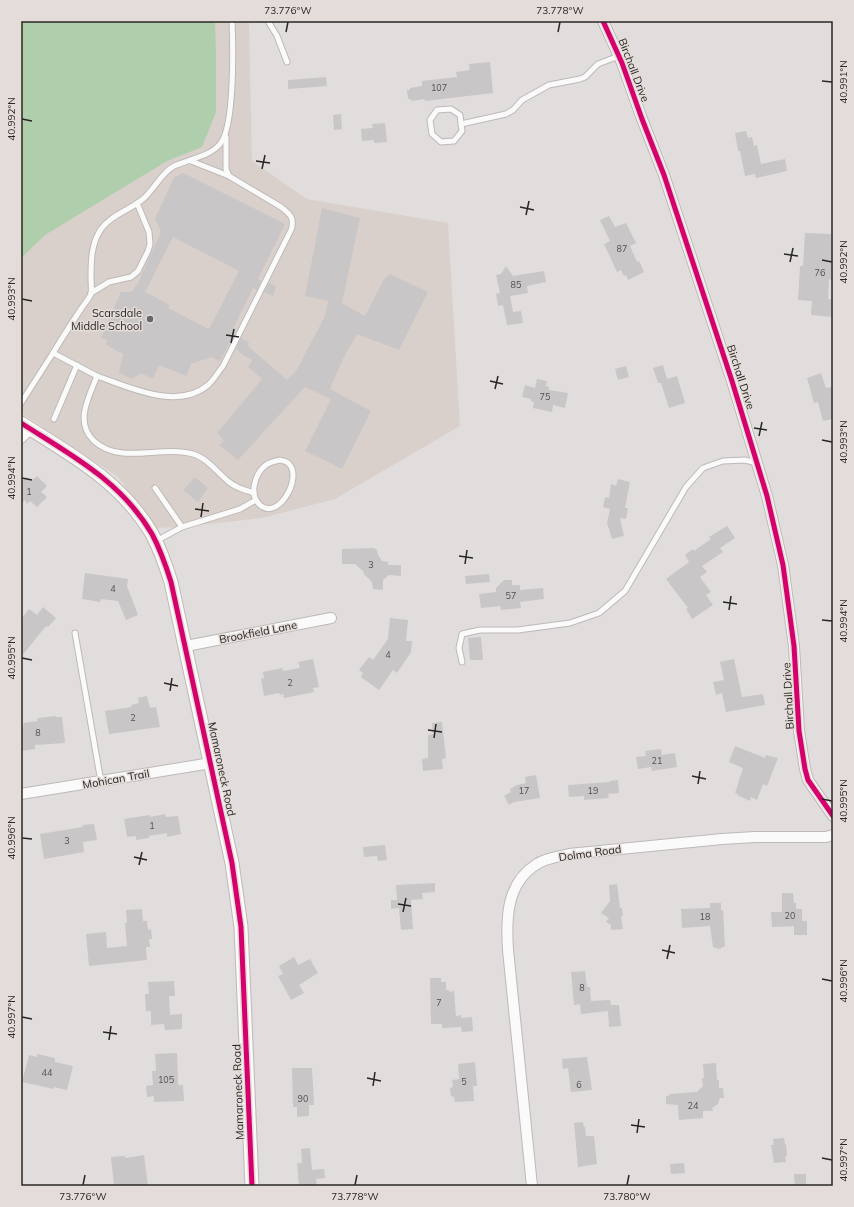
<svg xmlns="http://www.w3.org/2000/svg" width="854" height="1207" font-family="Mulish,sans-serif">
  <rect width="100%" height="100%" fill="#e1dddc"/>
  <polygon fill="#dad0cb" points="21,21 249,21 252,161 307,199 448,223 460,426 335,499 262,518 182,527 155,528 118,477 21,413"/>
  <polygon fill="#aeceac" points="21,21 215,21 216,53 216,112 202,147 167,161 45,235 21,258"/>
  <g fill="#c9c6c7" fill-rule="evenodd">
    <polygon points="490,62 493,93 425,101 424,99 411,101 411,99 408,99 407,90 410,90 410,88 422,86 422,81 457,77 456,72 470,70 469,64"/>
    <polygon points="326,77 327,86 288,89 288,80"/>
    <polygon points="341,114 342,129 334,130 333,115"/>
    <polygon points="385,123 387,142 374,143 374,140 362,141 361,129 373,128 372,124"/>
    <polygon points="746,131 748,138 752,137 754,146 757,145 761,164 785,159 787,171 756,178 755,174 745,176 740,151 738,151 735,133"/>
    <path d="M183 173 285 224 258 279 261 281 257 290 253 288 231 333 234 335 220 361 211 357 191 364 186 376 159 365 153 379 141 373 132 379 119 373 123 354 106 345 107 340 101 338 121 292H131L138 283 161 232 155 219 174 177ZM173 237 239 271 209 329 168 308 170 305 145 292Z"/>
    <polygon points="322,208 360,218 342,303 365,316 384,279 390,274 428,292 399,350 357,334 343,359 330,389 371,411 342,469 305,451 331,399 305,387 238,460 219,445 224,441 217,433 262,379 248,367 252,360 243,355 236,349 241,338 249,342 248,346 287,380 296,371 325,316 328,301 305,296"/>
    <polygon points="609,216 615,227 626,223 636,243 630,246 637,262 639,261 644,272 628,280 626,275 624,276 621,270 617,272 604,244 610,241 600,220"/>
    <polygon points="805,233 833,234 833,280 829,279 828,299 833,299 833,317 811,315 812,301 798,300 800,266 803,266"/>
    <polygon points="506,266 513,276 544,271 546,282 527,286 528,293 510,296 513,312 521,311 523,323 507,325 503,305 498,306 496,294 500,293 496,275 501,274"/>
    <polygon points="269,283 276,286 273,296 264,292"/>
    <polygon points="663,365 667,379 677,376 685,403 669,408 661,383 658,383 653,368"/>
    <polygon points="626,366 629,377 618,380 615,369"/>
    <polygon points="821,373 826,388 831,387 833,394 833,419 823,421 818,402 814,403 807,378"/>
    <polygon points="537,379 547,381 546,386 549,387 549,390 568,393 565,408 553,405 552,412 533,408 534,402 531,401 531,399 522,397 525,385 535,388"/>
    <polygon points="37,476 47,486 41,492 47,497 37,507 30,501 27,504 25,500 21,504 21,482 27,477 31,481"/>
    <polygon points="195,477 208,488 198,502 183,490"/>
    <polygon points="618,479 630,482 625,508 628,508 626,519 620,518 624,536 612,539 607,523 610,509 603,507 605,497 609,498 611,484 616,486"/>
    <polygon points="727,526 735,538 720,548 723,552 702,566 707,572 700,577 711,592 706,595 713,605 692,619 686,609 688,608 666,579 689,562 685,555 693,549 694,551 711,539 709,537"/>
    <polygon points="374,548 377,550 378,555 382,561 388,562 388,565 401,565 401,576 389,575 383,580 383,590 373,589 372,582 363,573 364,572 355,564 342,564 342,549"/>
    <polygon points="85,573 128,579 127,586 138,615 126,620 118,601 101,599 100,602 82,599"/>
    <polygon points="489,574 490,582 466,584 465,576"/>
    <polygon points="504,580 512,580 512,585 520,585 520,590 543,588 544,599 520,602 521,608 501,610 500,606 481,608 479,594 496,592 496,588"/>
    <polygon points="43,607 56,618 48,627 46,626 21,657 21,619 29,609 37,615"/>
    <polygon points="390,618 408,620 406,641 412,641 411,652 397,673 393,670 379,690 361,677 363,673 359,670 369,657 373,660 388,639"/>
    <polygon points="481,637 483,660 470,660 468,638"/>
    <polygon points="313,659 319,687 313,688 314,692 284,698 283,694 280,695 279,693 264,696 261,679 264,678 263,672 282,668 283,671 300,668 298,662"/>
    <polygon points="734,659 742,697 763,694 765,705 726,712 722,693 716,695 713,682 724,680 720,662"/>
    <polygon points="147,696 150,708 156,707 160,727 109,734 105,711 132,707 131,705 139,703 138,698"/>
    <polygon points="56,716 56,717 62,717 65,743 35,745 35,749 21,751 21,727 24,726 23,723 38,721 37,718"/>
    <polygon points="442,722 446,758 442,759 443,769 423,771 422,759 428,758 428,735 433,734 432,723"/>
    <polygon points="735,746 765,758 766,755 778,758 767,786 763,784 757,800 751,797 750,801 737,795 738,794 735,793 743,768 729,762"/>
    <polygon points="661,749 662,755 675,753 677,767 652,771 651,767 638,769 636,757 646,756 645,751"/>
    <polygon points="536,775 540,798 514,802 509,805 504,796 511,792 510,789 517,785 526,783 525,777"/>
    <polygon points="618,780 619,793 608,794 609,798 584,800 584,796 569,797 568,785 610,782 610,781"/>
    <polygon points="165,814 166,817 178,816 181,834 167,837 167,833 149,836 149,838 136,840 136,836 127,837 124,819 150,815 150,817"/>
    <polygon points="94,824 97,840 83,842 84,852 44,859 40,834 83,827 83,825"/>
    <polygon points="385,845 387,860 378,861 377,856 364,857 363,847"/>
    <polygon points="435,883 435,892 422,893 423,899 411,900 413,929 401,930 399,908 391,909 391,900 397,900 396,885"/>
    <polygon points="617,884 620,908 622,908 623,916 621,916 623,929 611,930 611,925 606,922 609,918 601,913 610,901 609,885"/>
    <polygon points="782,893 793,893 794,903 796,903 796,909 802,909 802,921 807,921 807,935 794,935 794,926 772,927 771,912 782,912"/>
    <polygon points="710,903 721,903 721,910 723,910 725,946 719,949 713,947 710,926 682,928 681,909 710,908"/>
    <polygon points="142,909 143,921 147,921 148,930 151,929 152,939 149,939 150,947 146,947 147,960 89,966 86,934 106,932 107,948 127,946 125,923 127,923 126,910"/>
    <polygon points="294,957 298,965 310,959 318,973 299,985 304,993 291,1000 278,976 283,974 279,966"/>
    <polygon points="585,971 587,987 590,987 591,1001 610,1000 611,1005 619,1005 621,1026 609,1027 608,1011 581,1014 580,1004 574,1005 571,972"/>
    <polygon points="430,978 441,978 441,982 446,982 446,990 449,990 449,992 454,991 456,1016 461,1015 461,1018 472,1017 473,1031 462,1032 461,1027 442,1028 442,1024 431,1024"/>
    <polygon points="174,981 175,996 169,996 170,1015 182,1014 182,1029 165,1030 164,1024 151,1025 151,1011 146,1011 145,994 149,994 148,982"/>
    <polygon points="177,1053 178,1085 183,1085 184,1101 154,1102 154,1096 147,1097 146,1086 153,1085 152,1071 156,1071 155,1054"/>
    <polygon points="37,1054 55,1058 55,1062 73,1066 67,1090 54,1087 54,1089 22,1082 29,1055 37,1057"/>
    <polygon points="587,1057 592,1090 571,1092 568,1068 563,1069 562,1059"/>
    <polygon points="475,1062 477,1086 473,1086 474,1101 455,1102 454,1097 451,1096 450,1089 453,1086 452,1080 459,1079 458,1064"/>
    <polygon points="716,1063 717,1080 719,1080 719,1088 723,1088 724,1098 720,1098 718,1104 712,1108 713,1111 703,1111 703,1118 679,1120 678,1105 666,1104 666,1096 669,1096 669,1094 697,1092 703,1086 702,1078 704,1078 703,1064"/>
    <polygon points="292,1068 312,1068 314,1105 309,1105 309,1116 297,1117 297,1107 293,1107"/>
    <polygon points="583,1122 584,1127 585,1127 586,1136 594,1136 597,1164 578,1167 574,1123"/>
    <polygon points="784,1138 785,1144 786,1144 787,1156 785,1156 786,1162 774,1163 771,1145 774,1145 773,1139"/>
    <polygon points="310,1148 312,1170 324,1169 325,1178 316,1179 317,1186 299,1186 297,1163 302,1163 301,1149"/>
    <polygon points="144,1155 148,1186 114,1186 111,1157 125,1156 125,1158"/>
    <polygon points="684,1163 685,1173 671,1174 670,1164"/>
    <polygon points="794,1174 806,1174 806,1186 795,1186"/>
  </g>
  <g fill="none" stroke-linecap="round" stroke-linejoin="round">
    <defs>
      <g id="service">
        <polyline points="268,21 277,36 287,62"/>
        <polyline points="461,124 462,131 454,141 441,142 432,134 430,120 437,110 451,109 460,115 461,124 506,114 513,110 522,100 549,85 580,79 585,77 598,64 619,56"/>
        <polyline points="226,137 226,169 229,176"/>
        <polyline points="91,293 109,282 131,277 138,271 148,251 150,244 149,232 137,203"/>
        <path d="M53 353C62 338 71 324 81 309 84 304 89 299 91 294 92 290 91 283 91 279 91 261 91 244 101 229 111 215 130 210 143 199 154 190 161 173 174 166 189 159 209 157 220 144 235 127 233 44 232 21"/>
        <path d="M97 376C129 387 177 411 208 385 214 380 218 372 223 366L291 230C295 218 290 214 281 207L229 176 191 161"/>
        <path d="M21 403 53 353 97 376C89 397 74 422 94 441 120 465 161 445 193 454 207 458 218 473 229 482 236 488 245 490 254 493"/>
        <polyline points="54,419 77,365"/>
        <path d="M280 460C283 461 287 461 289 464 303 478 277 523 259 504 249 494 255 473 266 465 270 462 275 461 280 460Z"/>
        <polyline points="155,488 182,527"/>
        <polyline points="156,541 182,527 240,509 256,500"/>
        <polyline points="75,633 101,782"/>
        <polyline points="462,662 459,648 462,634 480,630 518,630 570,623 599,613 625,591 686,487 703,468 723,461 745,460 757,463"/>
      </g>
      <g id="minor">
        <polyline points="603,21 622,63 642,119 664,175 732,381 767,496 783,565 794,646 799,731 805,769 808,780 833,816"/>
        <polyline points="21,438 30,429"/>
        <polyline points="186,646 331,618"/>
        <polyline points="21,794 211,763"/>
        <path d="M532 1186 508 950C506 919 506 883 537 864 546 858 558 857 569 854L722 839 755 837H826L833 835"/>
      </g>
      <path id="tertiary" d="M21 423C71 455 121 481 152 534 160 549 166 566 171 582L232 863 241 927 252 1186"/>
    </defs>
    <use href="#service" stroke="#bdb9b8" stroke-width="7"/>
    <use href="#minor" stroke="#bdb9b8" stroke-width="12"/>
    <use href="#tertiary" stroke="#bdb9b8" stroke-width="15"/>
    <use href="#service" stroke="#fafafa" stroke-width="5"/>
    <use href="#minor" stroke="#fafafa" stroke-width="10"/>
    <use href="#tertiary" stroke="#fafafa" stroke-width="13"/>
    <defs>
      <g id="cycleway">
        <polyline points="603,21 622,63 642,119 664,175 732,381 767,496 783,565 794,646 799,731 805,769 808,780 833,816"/>
        <path d="M21 423C71 455 121 481 152 534 160 549 166 566 171 582L232 863 241 927 252 1186"/>
      </g>
    </defs>
    <use href="#cycleway" stroke="#e4dcd9" stroke-width="8"/>
    <use href="#cycleway" stroke="#d6006c" stroke-width="5"/>
  </g>
  <path fill="none" stroke="#292725" stroke-width="1.5" d="M286 32 288 22M558 32 560 22M822 81 832 82M22 119 32 121M256 161 270 163M262 169 265 155M520 207 534 210M526 215 529 201M784 254 798 256M822 260 832 262M790 262 793 248M22 299 32 301M226 335 239 337M231 343 234 329M490 381 503 384M495 389 498 376M754 428 767 430M759 436 762 422M822 440 832 442M22 478 32 480M195 509 209 511M201 517 203 503M459 556 473 558M465 564 467 550M723 602 737 604M729 610 731 596M822 620 832 621M22 658 32 660M164 683 178 686M170 691 172 678M428 730 442 732M434 738 436 724M692 776 706 779M698 784 700 771M822 799 832 801M22 838 32 839M134 857 147 860M139 865 142 852M398 904 411 906M403 912 406 898M662 950 675 953M667 959 670 945M822 979 832 981M22 1017 32 1019M103 1032 117 1034M109 1040 111 1026M367 1078 381 1081M373 1086 375 1072M631 1125 645 1127M637 1133 639 1119M822 1158 832 1160M83 1185 85 1175M355 1185 357 1175M627 1185 629 1175"/>
  <circle fill="#696765" stroke="#e4dcd9" stroke-width="1.5" cx="150" cy="319" r="4"/>
  <g text-anchor="middle" stroke-width="3" stroke-linejoin="round" paint-order="stroke">
    <g font-size="9" fill="#52504e">
      <text x="439" y="91">107</text>
      <text x="622" y="252">87</text>
      <text x="820" y="276">76</text>
      <text x="516" y="288">85</text>
      <text x="545" y="400">75</text>
      <text x="29" y="495">1</text>
      <text x="371" y="568">3</text>
      <text x="113" y="592">4</text>
      <text x="511" y="599">57</text>
      <text x="388" y="658">4</text>
      <text x="290" y="686">2</text>
      <text x="133" y="721">2</text>
      <text x="38" y="736">8</text>
      <text x="657" y="764">21</text>
      <text x="524" y="794">17</text>
      <text x="593" y="794">19</text>
      <text x="152" y="829">1</text>
      <text x="67" y="844">3</text>
      <text x="790" y="919">20</text>
      <text x="705" y="920">18</text>
      <text x="582" y="991">8</text>
      <text x="439" y="1006">7</text>
      <text x="47" y="1076">44</text>
      <text x="166" y="1083">105</text>
      <text x="464" y="1085">5</text>
      <text x="579" y="1088">6</text>
      <text x="303" y="1102">90</text>
      <text x="693" y="1109">24</text>
    </g>
    <g font-size="11" fill="#292725" stroke="#e4dcd9">
      <text transform="translate(634 70) rotate(69)" y="4">Birchall Drive</text>
      <text transform="translate(741 377) rotate(72)" y="4">Birchall Drive</text>
      <text transform="translate(258 632) rotate(-11)" y="4">Brookfield Lane</text>
      <text transform="translate(788 696) rotate(-93)" y="4">Birchall Drive</text>
      <text transform="translate(222 769) rotate(78)" y="4">Mamaroneck Road</text>
      <text transform="translate(116 779) rotate(-10)" y="4">Mohican Trail</text>
      <text transform="translate(590 853) rotate(-8)" y="4">Dolma Road</text>
      <text transform="translate(238 1092) rotate(-92)" y="4">Mamaroneck Road</text>
    </g>
    <g font-size="11" fill="#292725" stroke="#e4dcd9" text-anchor="end">
      <text x="142" y="317">Scarsdale<tspan x="142" dy="13">Middle School</tspan></text>
    </g>
  </g>
  <rect width="854" height="1207" fill="none" stroke="#e4dcd9" stroke-width="44"/>
  <rect x="22" y="22" width="810" height="1163" fill="none" stroke="#292725" stroke-width="1.5"/>
  <g font-size="10" text-anchor="middle" fill="#292725">
    <text x="288" y="14">73.776°W</text>
    <text x="560" y="14">73.778°W</text>
    <text transform="translate(843 82) rotate(-90)" y="4">40.991°N</text>
    <text transform="translate(11 119) rotate(-90)" y="4">40.992°N</text>
    <text transform="translate(843 262) rotate(-90)" y="4">40.992°N</text>
    <text transform="translate(11 299) rotate(-90)" y="4">40.993°N</text>
    <text transform="translate(843 442) rotate(-90)" y="4">40.993°N</text>
    <text transform="translate(11 478) rotate(-90)" y="4">40.994°N</text>
    <text transform="translate(843 621) rotate(-90)" y="4">40.994°N</text>
    <text transform="translate(11 658) rotate(-90)" y="4">40.995°N</text>
    <text transform="translate(843 801) rotate(-90)" y="4">40.995°N</text>
    <text transform="translate(11 838) rotate(-90)" y="4">40.996°N</text>
    <text transform="translate(843 981) rotate(-90)" y="4">40.996°N</text>
    <text transform="translate(11 1017) rotate(-90)" y="4">40.997°N</text>
    <text transform="translate(843 1160) rotate(-90)" y="4">40.997°N</text>
    <text x="83" y="1200">73.776°W</text>
    <text x="355" y="1200">73.778°W</text>
    <text x="627" y="1200">73.780°W</text>
  </g>
</svg>
